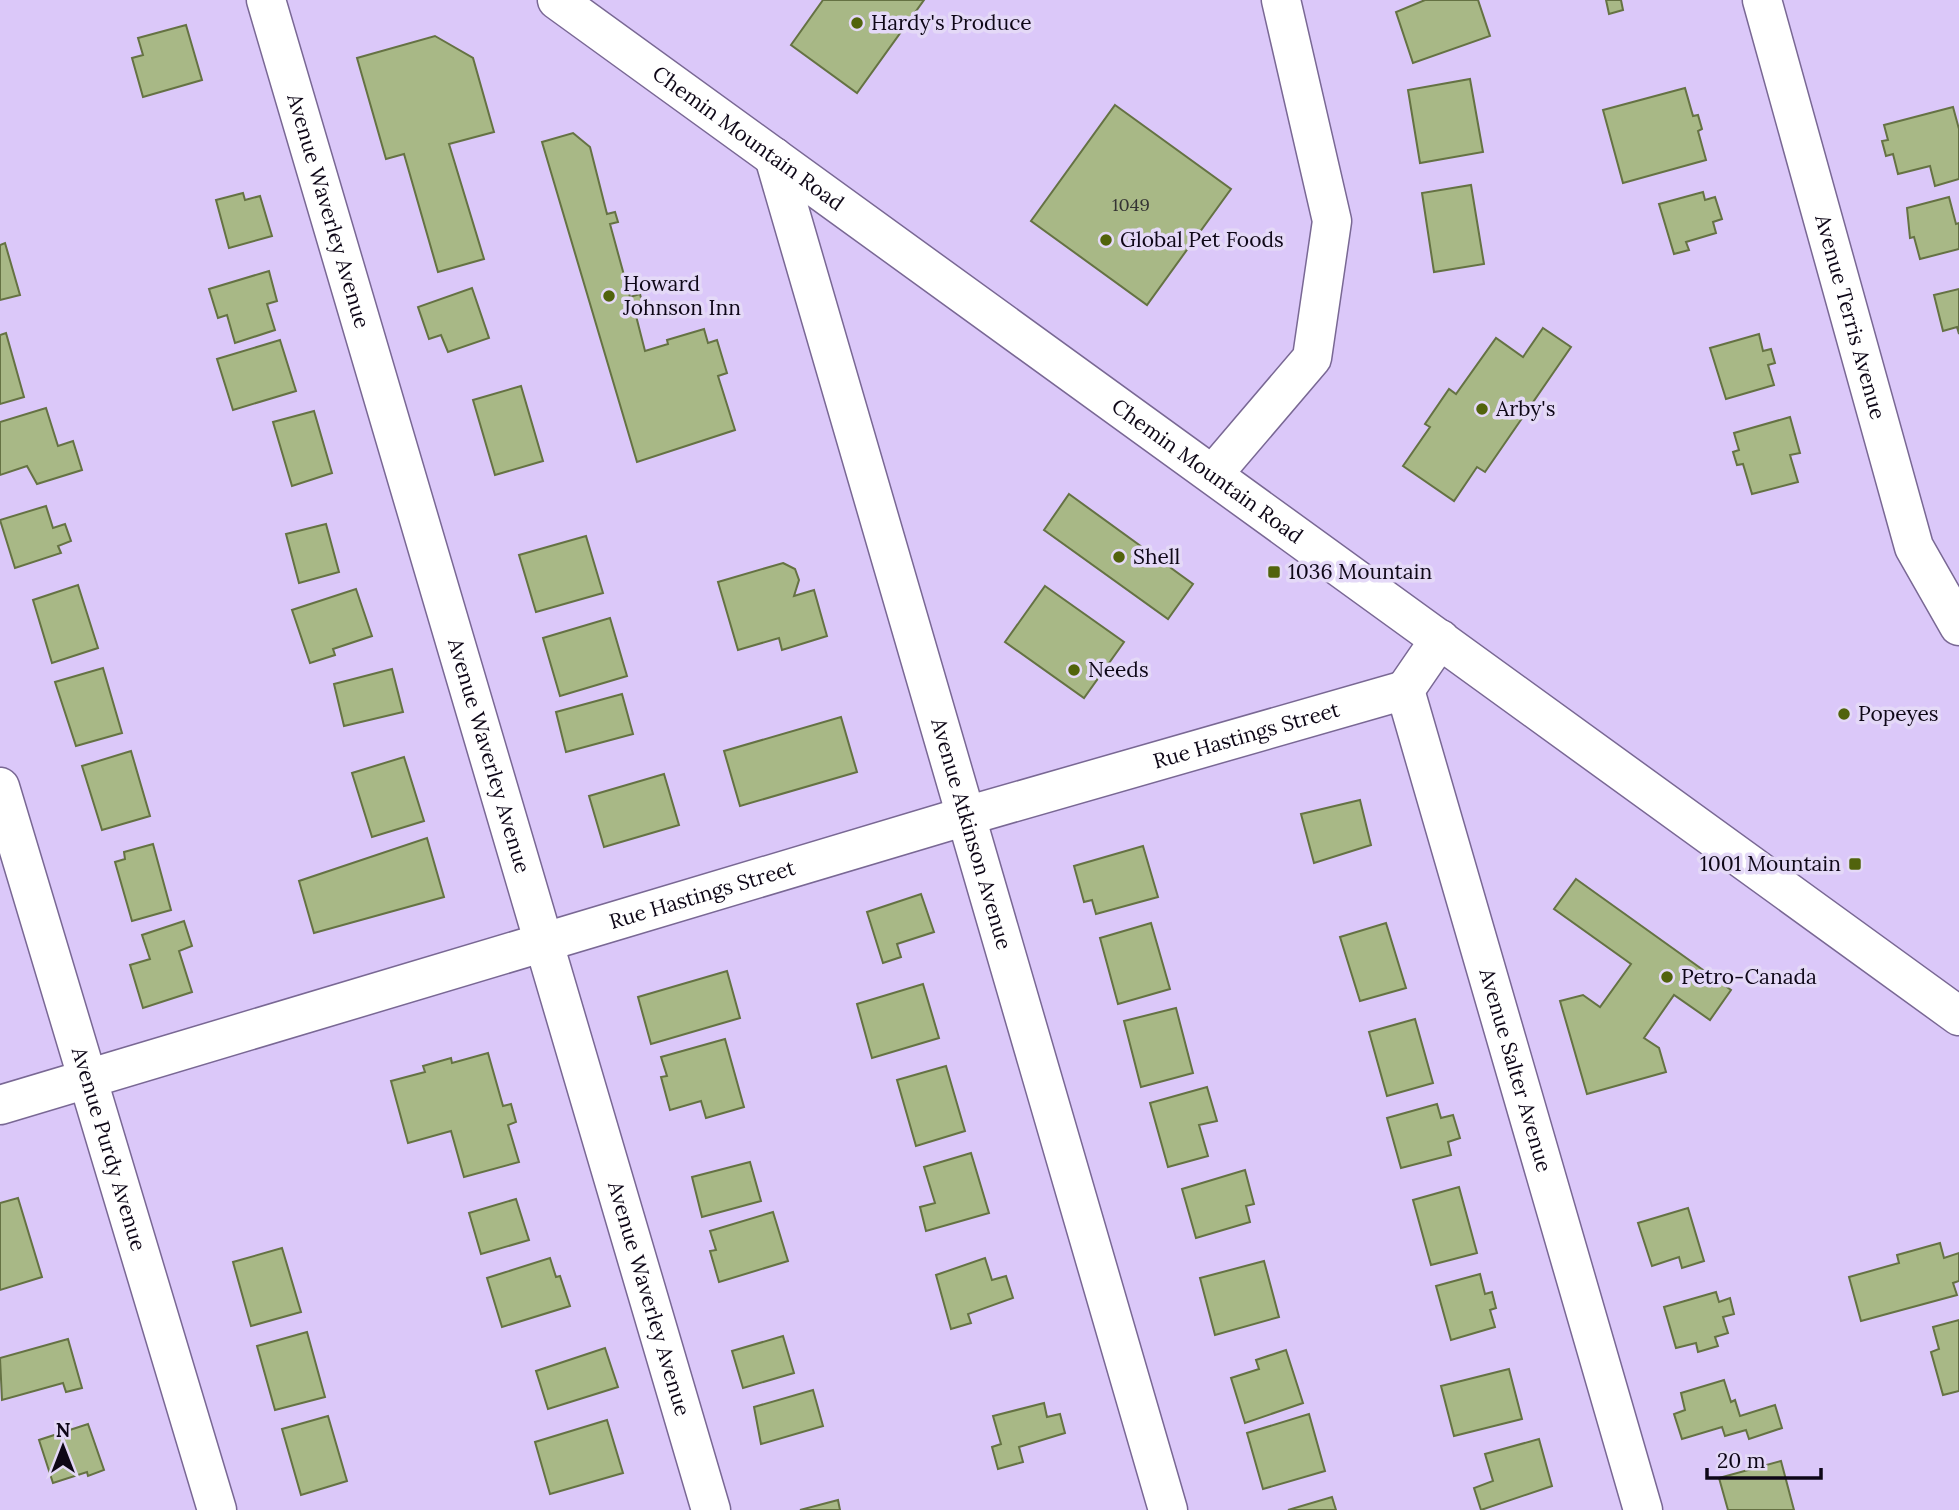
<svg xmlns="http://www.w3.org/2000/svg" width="1959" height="1510" font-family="Lora,serif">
  <rect width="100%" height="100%" fill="#dbc8f9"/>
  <g fill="#a8b886" stroke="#657243" stroke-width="2">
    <polygon points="823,0 924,0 857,93 791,45"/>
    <polygon points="1425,0 1478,0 1490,36 1413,63 1396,12"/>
    <polygon points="1606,0 1621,0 1623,10 1609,14"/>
    <polygon points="186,25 202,80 143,97 132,58 143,55 138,38"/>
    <polygon points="435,36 473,58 494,132 449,144 484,259 438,272 404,154 386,159 357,58"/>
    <polygon points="1470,79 1483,152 1420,163 1408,90"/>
    <polygon points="1685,88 1693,116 1698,115 1702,129 1698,131 1706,160 1623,183 1603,110"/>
    <polygon points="1115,105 1231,189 1147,305 1031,221"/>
    <polygon points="1953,107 1959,129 1959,179 1935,186 1930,166 1898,174 1893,154 1886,156 1882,141 1888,140 1884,125"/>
    <polygon points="573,133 590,147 607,214 615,212 618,222 610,224 630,297 640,294 643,306 634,308 645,351 668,344 667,340 704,329 708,343 717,340 727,373 718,376 735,430 637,462 542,142"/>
    <polygon points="1471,185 1484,264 1434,272 1422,193"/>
    <polygon points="1703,192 1705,200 1715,197 1722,219 1713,222 1716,233 1686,242 1689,250 1674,254 1659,204"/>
    <polygon points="243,193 245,200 260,196 272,236 229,248 216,200"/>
    <polygon points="1949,197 1956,224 1959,223 1959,249 1920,259 1914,237 1910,238 1907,208"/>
    <polygon points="5,243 20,295 0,300 0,245"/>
    <polygon points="269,271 277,301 267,304 275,330 235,343 227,315 218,318 209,289"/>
    <polygon points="472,288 489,338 448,352 441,335 429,339 418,307"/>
    <polygon points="1959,289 1959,334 1957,327 1943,331 1934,295"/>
    <polygon points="1543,328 1571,347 1485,472 1477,467 1454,501 1403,466 1430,427 1425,424 1449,389 1456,394 1496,338 1523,357"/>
    <polygon points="6,333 24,397 0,404 0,335"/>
    <polygon points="1759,334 1763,351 1771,349 1775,363 1768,365 1774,385 1726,399 1710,348"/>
    <polygon points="280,340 296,391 233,410 217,359"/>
    <polygon points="521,386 543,461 495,475 473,400"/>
    <polygon points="46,408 58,446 73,441 82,470 37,484 27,466 0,475 0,422"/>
    <polygon points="314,411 332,473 292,486 273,422"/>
    <polygon points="1790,417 1800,453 1790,455 1798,482 1752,494 1743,464 1737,465 1733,452 1739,450 1734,433"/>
    <polygon points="1069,494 1193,584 1168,619 1044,530"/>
    <polygon points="46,506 53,528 65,524 71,541 58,546 61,553 15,568 0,520"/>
    <polygon points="326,524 339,572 299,583 286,534"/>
    <polygon points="586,536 603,593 536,612 519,555"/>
    <polygon points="783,563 795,569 799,580 794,596 814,590 827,636 782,650 779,638 738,650 718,582"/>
    <polygon points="78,585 98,648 52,663 33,600"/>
    <polygon points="1045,586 1124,642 1084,698 1005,642"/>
    <polygon points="356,589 372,636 333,649 335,655 310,663 292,610"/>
    <polygon points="610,618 627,676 560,696 543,638"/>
    <polygon points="103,668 122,733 76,746 55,682"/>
    <polygon points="392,669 403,712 344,726 334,684"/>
    <polygon points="622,694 633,734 566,752 556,712"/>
    <polygon points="841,717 857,772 740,806 724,751"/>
    <polygon points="131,751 150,816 102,830 82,766"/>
    <polygon points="404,757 424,821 372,837 352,773"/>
    <polygon points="664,774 679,825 604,847 589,796"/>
    <polygon points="1360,800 1371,845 1314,863 1301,814"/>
    <polygon points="427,838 444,897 314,933 299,881"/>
    <polygon points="153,844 171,910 132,921 115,862 125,859 124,852"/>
    <polygon points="1143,846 1158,897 1096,914 1092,900 1084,902 1074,866"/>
    <polygon points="1576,879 1731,990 1710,1020 1674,995 1644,1038 1659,1048 1666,1072 1587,1094 1560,1001 1583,995 1600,1007 1631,964 1554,909"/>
    <polygon points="921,894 934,932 897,944 901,957 883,963 867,912"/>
    <polygon points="184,921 192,946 179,951 192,992 143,1008 130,965 150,959 142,935"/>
    <polygon points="1151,923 1170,989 1118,1004 1100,938"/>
    <polygon points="1386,923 1406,988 1360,1001 1340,937"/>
    <polygon points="727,971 740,1018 651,1044 638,997"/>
    <polygon points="923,984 939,1038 872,1058 857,1004"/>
    <polygon points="1176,1008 1193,1073 1141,1087 1124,1021"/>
    <polygon points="1415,1019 1433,1083 1387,1096 1369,1032"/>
    <polygon points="725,1039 744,1107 706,1118 701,1101 670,1110 661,1077 667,1076 661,1057"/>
    <polygon points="488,1053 503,1106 511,1104 516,1122 508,1125 519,1162 464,1177 451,1131 408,1143 391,1081 425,1072 423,1066 451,1058 452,1063"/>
    <polygon points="946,1066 965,1131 916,1146 897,1080"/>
    <polygon points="1207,1087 1217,1121 1199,1125 1208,1156 1168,1167 1150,1103"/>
    <polygon points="1437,1104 1441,1118 1453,1115 1460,1138 1448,1142 1451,1155 1401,1168 1387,1118"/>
    <polygon points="971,1153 989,1213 926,1231 920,1207 935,1203 924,1167"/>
    <polygon points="750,1162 761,1201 702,1217 692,1177"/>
    <polygon points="1245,1170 1254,1204 1246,1206 1250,1222 1196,1238 1182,1189"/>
    <polygon points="1459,1187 1477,1253 1431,1265 1413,1200"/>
    <polygon points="18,1198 42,1277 0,1290 0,1203"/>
    <polygon points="516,1199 529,1240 481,1254 469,1213"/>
    <polygon points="1688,1208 1704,1261 1682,1268 1679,1257 1652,1266 1638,1223"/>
    <polygon points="773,1212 788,1261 719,1282 710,1251 716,1250 710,1231"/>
    <polygon points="1940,1243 1944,1258 1959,1253 1959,1281 1953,1283 1957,1295 1861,1321 1849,1277 1899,1263 1897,1255"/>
    <polygon points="282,1248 301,1312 251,1326 233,1262"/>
    <polygon points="550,1258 556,1277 560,1276 570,1306 502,1327 487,1278"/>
    <polygon points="985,1258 992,1280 1006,1276 1013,1298 968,1314 971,1323 951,1329 936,1275"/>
    <polygon points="1264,1261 1279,1317 1215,1335 1200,1278"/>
    <polygon points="1480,1274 1485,1294 1492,1292 1496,1308 1490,1310 1495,1327 1451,1340 1436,1286"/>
    <polygon points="1716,1292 1719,1302 1730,1298 1734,1314 1723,1317 1728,1333 1715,1337 1718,1346 1698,1352 1696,1343 1676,1348 1664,1307"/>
    <polygon points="1959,1320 1959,1391 1943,1395 1931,1352 1939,1349 1933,1327"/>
    <polygon points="307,1332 325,1397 275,1410 257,1346"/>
    <polygon points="783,1336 794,1373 743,1388 732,1351"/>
    <polygon points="68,1339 82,1388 66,1392 63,1383 2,1400 0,1358"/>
    <polygon points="605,1348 618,1387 548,1409 536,1371"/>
    <polygon points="1286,1350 1303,1403 1245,1423 1231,1378 1259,1369 1256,1360"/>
    <polygon points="1509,1369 1522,1419 1454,1436 1441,1386"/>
    <polygon points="1724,1380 1731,1402 1735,1400 1740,1416 1775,1405 1782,1428 1749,1439 1746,1430 1725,1436 1722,1427 1682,1439 1674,1414 1685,1410 1681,1393"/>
    <polygon points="813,1390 823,1426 761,1444 754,1407"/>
    <polygon points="1044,1403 1047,1417 1060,1414 1065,1433 1019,1447 1023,1462 998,1469 992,1447 1001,1444 993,1416"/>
    <polygon points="1309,1414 1325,1471 1263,1489 1247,1433"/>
    <polygon points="328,1416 347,1481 301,1495 282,1429"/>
    <polygon points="607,1420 623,1473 550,1494 535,1442"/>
    <polygon points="88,1424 104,1470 88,1476 87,1472 53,1483 39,1440"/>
    <polygon points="1539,1439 1552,1486 1481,1510 1474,1488 1493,1481 1485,1454"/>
    <polygon points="1781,1461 1794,1510 1728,1510 1719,1478"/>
    <polygon points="1332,1497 1336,1510 1288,1510"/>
    <polygon points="838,1500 840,1510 800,1510"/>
  </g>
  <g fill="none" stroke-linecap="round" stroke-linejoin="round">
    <defs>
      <g id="minor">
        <path id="s1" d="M266 0 711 1510"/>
        <path id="s2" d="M1762 0 1914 547 1959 626"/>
        <path id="s3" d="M774 157 1168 1510"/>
        <polyline points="1214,473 1312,358 1332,221 1281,0"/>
        <path id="s4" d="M1405 690 1643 1510"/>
        <polyline points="1405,690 1440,639"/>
        <path id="s5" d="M0 1105 966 816 1405 690"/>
      </g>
      <g id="tertiary">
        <path id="s6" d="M0 787 217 1510"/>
      </g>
      <g id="primary">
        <path id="s7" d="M557 0 1959 1016"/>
      </g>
    </defs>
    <use href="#minor" stroke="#796894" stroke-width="41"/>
    <use href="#tertiary" stroke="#796894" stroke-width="41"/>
    <use href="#primary" stroke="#796894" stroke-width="41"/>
    <use href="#minor" stroke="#fff" stroke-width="38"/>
    <use href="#tertiary" stroke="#fff" stroke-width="38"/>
    <use href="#primary" stroke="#fff" stroke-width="38"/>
  </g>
  <g fill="#51630c" stroke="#e4d9f7" stroke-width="2.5">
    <circle cx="857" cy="23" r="7"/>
    <circle cx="1106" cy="240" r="7"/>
    <circle cx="609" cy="296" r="7"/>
    <circle cx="1482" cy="409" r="7"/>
    <circle cx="1119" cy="557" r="7"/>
    <rect x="1267" y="565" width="14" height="14" rx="3.5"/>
    <circle cx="1074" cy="670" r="7"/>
    <circle cx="1844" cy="714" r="7"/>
    <rect x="1848" y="857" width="14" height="14" rx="3.5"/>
    <circle cx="1667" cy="977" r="7"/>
  </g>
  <g text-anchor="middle" stroke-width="7" stroke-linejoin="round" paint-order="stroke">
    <g font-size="18" fill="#343333">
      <text x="1131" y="211">1049</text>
    </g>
    <g font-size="21" fill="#0e0717" stroke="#e4d9f7" text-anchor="start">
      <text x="871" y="30">Hardy's Produce</text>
      <text x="1120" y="247">Global Pet Foods</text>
      <text x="623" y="291">Howard<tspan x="623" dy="24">Johnson Inn</tspan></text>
      <text x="1496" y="416">Arby's</text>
      <text x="1133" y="564">Shell</text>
      <text x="1288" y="579">1036 Mountain</text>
      <text x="1088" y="677">Needs</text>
      <text x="1858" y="721">Popeyes</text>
      <text x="1841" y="871" text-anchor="end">1001 Mountain</text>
      <text x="1681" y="984">Petro-Canada</text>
    </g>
    <g font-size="21" fill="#0e0717" stroke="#e4d9f7">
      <text dy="7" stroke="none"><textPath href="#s7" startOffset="236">Chemin Mountain Road</textPath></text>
      <text dy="7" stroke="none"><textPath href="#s1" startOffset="220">Avenue Waverley Avenue</textPath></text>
      <text dy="7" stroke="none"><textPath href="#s2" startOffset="329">Avenue Terris Avenue</textPath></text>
      <text dy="7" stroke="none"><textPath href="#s7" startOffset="803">Chemin Mountain Road</textPath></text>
      <text dy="7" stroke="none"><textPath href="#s5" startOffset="1300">Rue Hastings Street</textPath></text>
      <text dy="7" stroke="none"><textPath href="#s1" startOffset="788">Avenue Waverley Avenue</textPath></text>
      <text dy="7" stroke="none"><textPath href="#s3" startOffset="705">Avenue Atkinson Avenue</textPath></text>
      <text dy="7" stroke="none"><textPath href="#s5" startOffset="733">Rue Hastings Street</textPath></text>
      <text dy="7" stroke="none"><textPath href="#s4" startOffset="396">Avenue Salter Avenue</textPath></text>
      <text dy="7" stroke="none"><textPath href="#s6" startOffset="378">Avenue Purdy Avenue</textPath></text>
      <text dy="7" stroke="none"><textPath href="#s1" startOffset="1354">Avenue Waverley Avenue</textPath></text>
    </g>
  </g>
  <g transform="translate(63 1447)" stroke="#e4d9f7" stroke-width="5" paint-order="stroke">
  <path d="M0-5L12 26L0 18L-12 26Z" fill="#0e0717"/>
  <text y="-10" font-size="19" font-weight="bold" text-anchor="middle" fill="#0e0717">N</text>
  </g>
  <path d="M1707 1468v10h114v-10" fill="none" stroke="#0e0717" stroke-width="3.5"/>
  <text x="1717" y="1468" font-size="21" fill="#0e0717" stroke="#e4d9f7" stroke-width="5" paint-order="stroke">20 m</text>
</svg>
